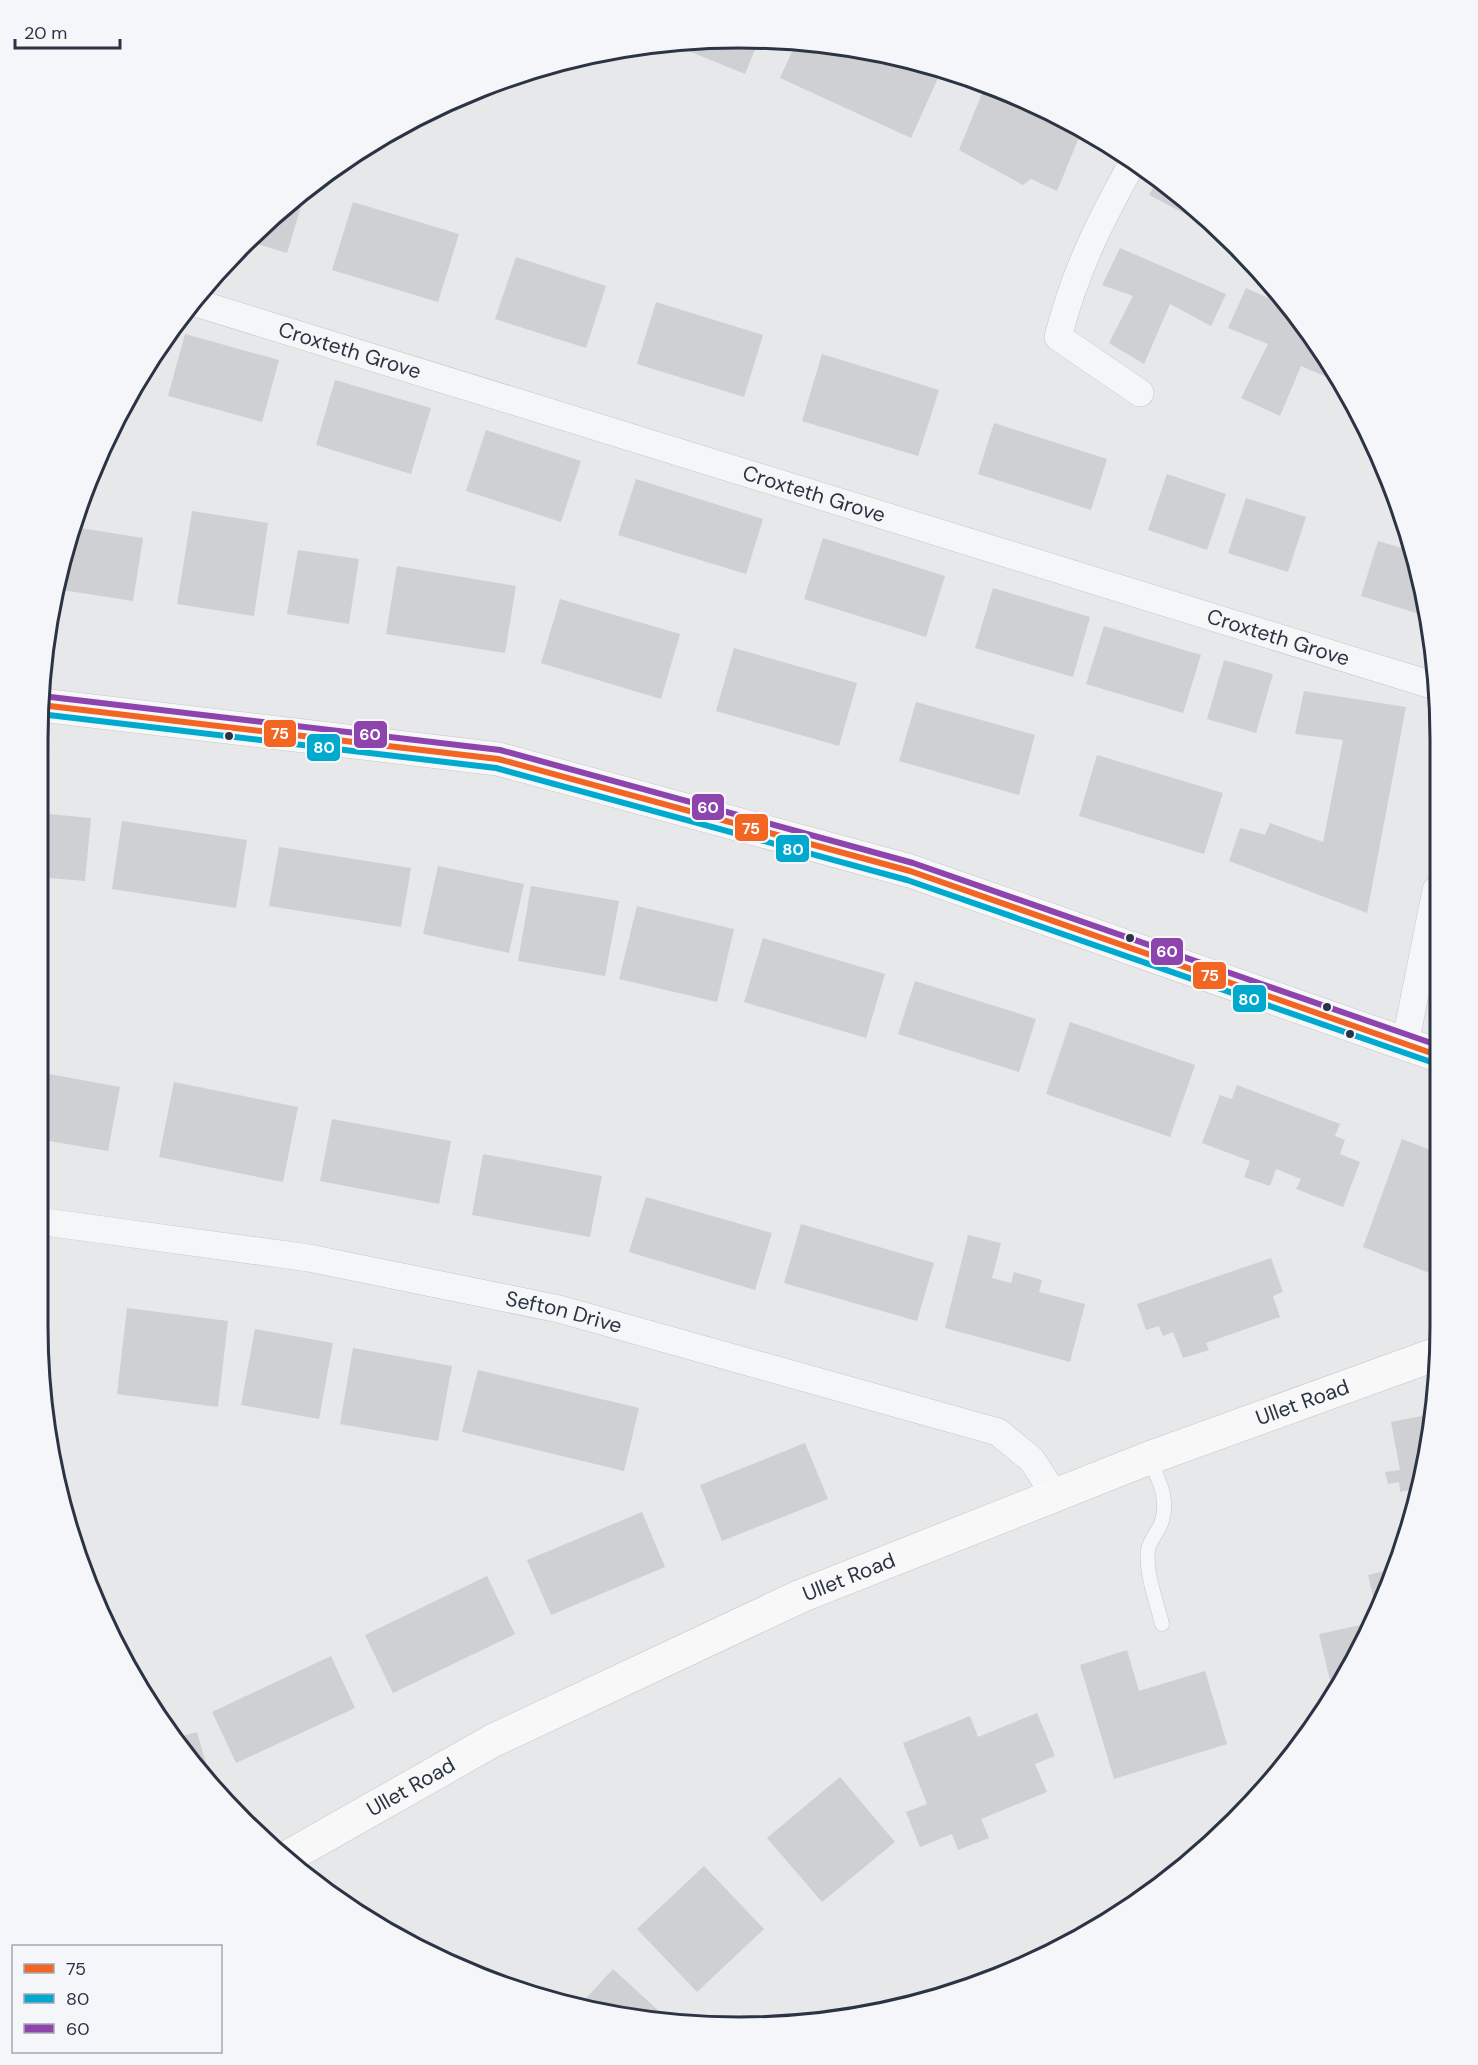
<svg xmlns="http://www.w3.org/2000/svg" width="1478" height="2065" font-family="'DM Sans',sans-serif">
  <rect width="100%" height="100%" fill="#e6e8ea"/>
  <g fill="#ced0d3">
    <polygon points="759,40 745,74 669,43"/>
    <polygon points="797,41 921,61 942,69 911,138 780,78"/>
    <polygon points="985,86 1050,110 1082,130 1057,191 1031,179 1023,185 959,150"/>
    <polygon points="1158,178 1198,212 1195,219 1149,195"/>
    <polygon points="306,190 287,253 247,241 277,211"/>
    <polygon points="353,202 459,234 438,302 332,270"/>
    <polygon points="1120,248 1226,294 1211,326 1170,304 1144,364 1109,343 1133,296 1102,285"/>
    <polygon points="516,257 606,286 586,348 495,319"/>
    <polygon points="1246,288 1288,307 1292,312 1288,319 1301,325 1334,371 1331,379 1301,366 1280,416 1241,398 1268,344 1228,328"/>
    <polygon points="656,302 763,335 744,397 637,364"/>
    <polygon points="185,334 279,360 262,422 168,396"/>
    <polygon points="822,354 939,390 918,456 802,421"/>
    <polygon points="335,380 431,408 411,474 316,445"/>
    <polygon points="994,423 1107,459 1091,510 978,474"/>
    <polygon points="486,430 581,461 561,522 466,491"/>
    <polygon points="1167,474 1226,494 1207,550 1148,530"/>
    <polygon points="636,479 763,519 746,574 618,535"/>
    <polygon points="1246,498 1306,517 1288,572 1228,553"/>
    <polygon points="192,511 268,523 254,616 177,604"/>
    <polygon points="74,527 143,538 133,601 56,589"/>
    <polygon points="823,538 945,576 926,637 804,599"/>
    <polygon points="1378,541 1408,550 1426,616 1361,596"/>
    <polygon points="298,550 359,559 349,624 287,614"/>
    <polygon points="397,566 516,586 505,653 386,634"/>
    <polygon points="993,588 1090,617 1073,677 975,648"/>
    <polygon points="560,599 680,634 661,699 541,663"/>
    <polygon points="1104,626 1201,655 1183,713 1086,684"/>
    <polygon points="734,648 857,683 839,746 716,711"/>
    <polygon points="1224,660 1273,674 1256,733 1207,719"/>
    <polygon points="1304,691 1406,707 1367,913 1229,861 1240,828 1265,835 1270,823 1323,842 1343,740 1295,734"/>
    <polygon points="916,702 1035,735 1019,795 899,761"/>
    <polygon points="1097,755 1223,793 1204,854 1079,816"/>
    <polygon points="38,813 91,818 85,881 38,877"/>
    <polygon points="122,821 247,840 236,908 112,889"/>
    <polygon points="279,847 411,868 401,927 269,906"/>
    <polygon points="438,866 524,884 509,953 423,934"/>
    <polygon points="531,886 619,901 605,976 518,961"/>
    <polygon points="637,906 734,929 717,1002 619,979"/>
    <polygon points="763,938 885,974 866,1038 744,1002"/>
    <polygon points="915,981 1036,1019 1019,1072 898,1034"/>
    <polygon points="1070,1022 1195,1065 1170,1137 1046,1094"/>
    <polygon points="38,1072 120,1087 108,1151 38,1139"/>
    <polygon points="174,1082 298,1107 283,1182 159,1157"/>
    <polygon points="1237,1085 1340,1124 1335,1136 1345,1140 1340,1154 1360,1162 1343,1207 1296,1189 1301,1179 1276,1169 1270,1186 1244,1177 1250,1161 1202,1143 1220,1095 1232,1099"/>
    <polygon points="332,1119 451,1141 439,1204 320,1181"/>
    <polygon points="1402,1139 1438,1153 1438,1274 1432,1274 1363,1247"/>
    <polygon points="483,1154 602,1176 590,1237 472,1215"/>
    <polygon points="646,1197 772,1233 755,1290 629,1252"/>
    <polygon points="801,1224 934,1263 917,1321 784,1283"/>
    <polygon points="968,1235 1001,1243 992,1278 1011,1283 1014,1272 1042,1280 1039,1292 1085,1304 1070,1362 945,1328"/>
    <polygon points="1271,1258 1283,1292 1273,1296 1280,1317 1206,1343 1209,1350 1183,1358 1173,1332 1163,1336 1159,1326 1146,1330 1137,1304"/>
    <polygon points="127,1308 228,1321 218,1407 117,1394"/>
    <polygon points="255,1329 333,1343 319,1419 241,1405"/>
    <polygon points="353,1348 452,1366 438,1441 340,1424"/>
    <polygon points="478,1370 639,1408 624,1471 462,1432"/>
    <polygon points="1427,1415 1430,1425 1420,1488 1400,1492 1399,1482 1388,1484 1385,1472 1400,1470 1391,1422"/>
    <polygon points="805,1443 828,1499 722,1541 700,1485"/>
    <polygon points="642,1512 665,1567 551,1615 527,1560"/>
    <polygon points="1393,1569 1392,1574 1377,1614 1368,1575"/>
    <polygon points="487,1576 515,1634 393,1693 365,1635"/>
    <polygon points="1374,1622 1368,1637 1333,1693 1319,1634"/>
    <polygon points="1127,1650 1139,1691 1205,1671 1227,1744 1114,1779 1080,1665"/>
    <polygon points="331,1656 355,1708 236,1763 212,1712"/>
    <polygon points="1037,1713 1055,1756 1035,1764 1047,1792 981,1819 989,1838 958,1850 952,1834 920,1847 906,1812 927,1804 903,1743 970,1716 978,1737"/>
    <polygon points="197,1732 210,1777 175,1738"/>
    <polygon points="840,1777 895,1842 822,1902 767,1838"/>
    <polygon points="704,1866 764,1929 697,1992 637,1929"/>
    <polygon points="613,1969 672,2023 602,2014 579,2006"/>
  </g>
  <g fill="none" stroke-linecap="round" stroke-linejoin="round">
    <defs>
      <path id="lane" d="M1149 1458C1158 1478 1169 1498 1162 1521 1159 1531 1150 1539 1148 1550 1145 1573 1157 1602 1162 1624"/>
      <g id="street">
        <path d="M1133 162C1100 221 1075 271 1058 337L1140 393"/>
        <path id="s1" d="M193 302 1435 686"/>
        <polyline points="1405,1044 1436,890"/>
        <path id="s2" d="M38 1221 309 1258 559 1309 998 1432 1032 1460 1054 1494"/>
      </g>
      <g id="secondary">
        <polyline points="41,705 498,759 910,871 1437,1055"/>
        <path id="s3" d="M284 1859 492 1741 801 1596 1149 1458 1439 1353"/>
      </g>
    </defs>
    <use href="#lane" stroke="#c4c6c8" stroke-width="15"/>
    <use href="#street" stroke="#c4c6c8" stroke-width="28"/>
    <use href="#secondary" stroke="#c4c6c8" stroke-width="34"/>
    <use href="#lane" stroke="#f5f6f7" stroke-width="14"/>
    <use href="#street" stroke="#f5f6f7" stroke-width="27"/>
    <use href="#secondary" stroke="#f8f8f8" stroke-width="33"/>
    <defs>
      <polyline id="bus-1" points="41,705 498,759 910,871 1437,1055"/>
      <polyline id="bus-2" points="40,714 496,768 907,880 1434,1063"/>
      <polyline id="bus-3" points="42,696 500,750 913,863 1437,1045"/>
    </defs>
    <use href="#bus-1" stroke="#f4f6f9" stroke-width="10"/>
    <use href="#bus-2" stroke="#f4f6f9" stroke-width="10"/>
    <use href="#bus-3" stroke="#f4f6f9" stroke-width="10"/>
    <use href="#bus-1" stroke="#f26522" stroke-width="6"/>
    <use href="#bus-2" stroke="#00a9ce" stroke-width="6"/>
    <use href="#bus-3" stroke="#8e44ad" stroke-width="6"/>
  </g>
  <g fill="#2b3445" stroke="#f4f6f9" stroke-width="2">
    <circle cx="229" cy="736" r="5"/>
    <circle cx="1130" cy="938" r="5"/>
    <circle cx="1327" cy="1007" r="5"/>
    <circle cx="1350" cy="1034" r="5"/>
  </g>
  <g text-anchor="middle" stroke-width="5" stroke-linejoin="round" paint-order="stroke">
    <g font-size="21" fill="#2b3445" stroke="#f4f6f9">
      <text dy="7" stroke="none"><textPath href="#s1" startOffset="164">Croxteth Grove</textPath></text>
      <text dy="7" stroke="none"><textPath href="#s1" startOffset="650">Croxteth Grove</textPath></text>
      <text dy="7" stroke="none"><textPath href="#s1" startOffset="1136">Croxteth Grove</textPath></text>
      <text dy="7" stroke="none"><textPath href="#s2" startOffset="534">Sefton Drive</textPath></text>
      <text dy="7" stroke="none"><textPath href="#s3" startOffset="1118">Ullet Road</textPath></text>
      <text dy="7" stroke="none"><textPath href="#s3" startOffset="632">Ullet Road</textPath></text>
      <text dy="7" stroke="none"><textPath href="#s3" startOffset="146">Ullet Road</textPath></text>
    </g>
  </g>
  <path d="M0 0H1478V2065H0ZM739 48H739A691 691 0 0 1 1430 739V1326A691 691 0 0 1 739 2017H739A691 691 0 0 1 48 1326V739A691 691 0 0 1 739 48Z" fill="#f4f6f9" fill-rule="evenodd"/>
  <path fill="none" stroke="#2b3445" stroke-width="3" d="M739 48H739A691 691 0 0 1 1430 739V1326A691 691 0 0 1 739 2017H739A691 691 0 0 1 48 1326V739A691 691 0 0 1 739 48Z"/>
  <g stroke="#f4f6f9" stroke-width="2">
    <rect x="263" y="719" width="34" height="29" rx="6" fill="#f26522"/>
    <rect x="353" y="720" width="35" height="29" rx="6" fill="#8e44ad"/>
    <rect x="306" y="733" width="35" height="29" rx="6" fill="#00a9ce"/>
    <rect x="691" y="793" width="34" height="28" rx="6" fill="#8e44ad"/>
    <rect x="734" y="813" width="35" height="29" rx="6" fill="#f26522"/>
    <rect x="775" y="834" width="35" height="29" rx="6" fill="#00a9ce"/>
    <rect x="1150" y="937" width="34" height="29" rx="6" fill="#8e44ad"/>
    <rect x="1192" y="961" width="35" height="29" rx="6" fill="#f26522"/>
    <rect x="1232" y="984" width="35" height="29" rx="6" fill="#00a9ce"/>
  </g>
  <g font-size="16" text-anchor="middle" font-weight="bold" fill="#fff">
    <text x="280" y="739">75</text>
    <text x="370" y="740">60</text>
    <text x="324" y="753">80</text>
    <text x="708" y="813">60</text>
    <text x="751" y="834">75</text>
    <text x="793" y="855">80</text>
    <text x="1167" y="957">60</text>
    <text x="1210" y="981">75</text>
    <text x="1249" y="1005">80</text>
  </g>
  <rect x="12" y="1945" width="210" height="108" fill="#f4f6f9" stroke="#a4a8b1" stroke-width="1.5"/>
  <rect x="24" y="1964" width="30" height="9" fill="#f26522" stroke="#a4a8b1" stroke-width="1.5"/>
  <text x="66" y="1975" font-size="18" fill="#2b3445">75</text>
  <rect x="24" y="1994" width="30" height="9" fill="#00a9ce" stroke="#a4a8b1" stroke-width="1.5"/>
  <text x="66" y="2005" font-size="18" fill="#2b3445">80</text>
  <rect x="24" y="2024" width="30" height="9" fill="#8e44ad" stroke="#a4a8b1" stroke-width="1.5"/>
  <text x="66" y="2035" font-size="18" fill="#2b3445">60</text>
  <path d="M15 39v9h105v-9" fill="none" stroke="#2b3445" stroke-width="3"/>
  <text x="24" y="39" font-size="18" fill="#2b3445" stroke="#f4f6f9" stroke-width="4.5" paint-order="stroke">20 m</text>
</svg>
